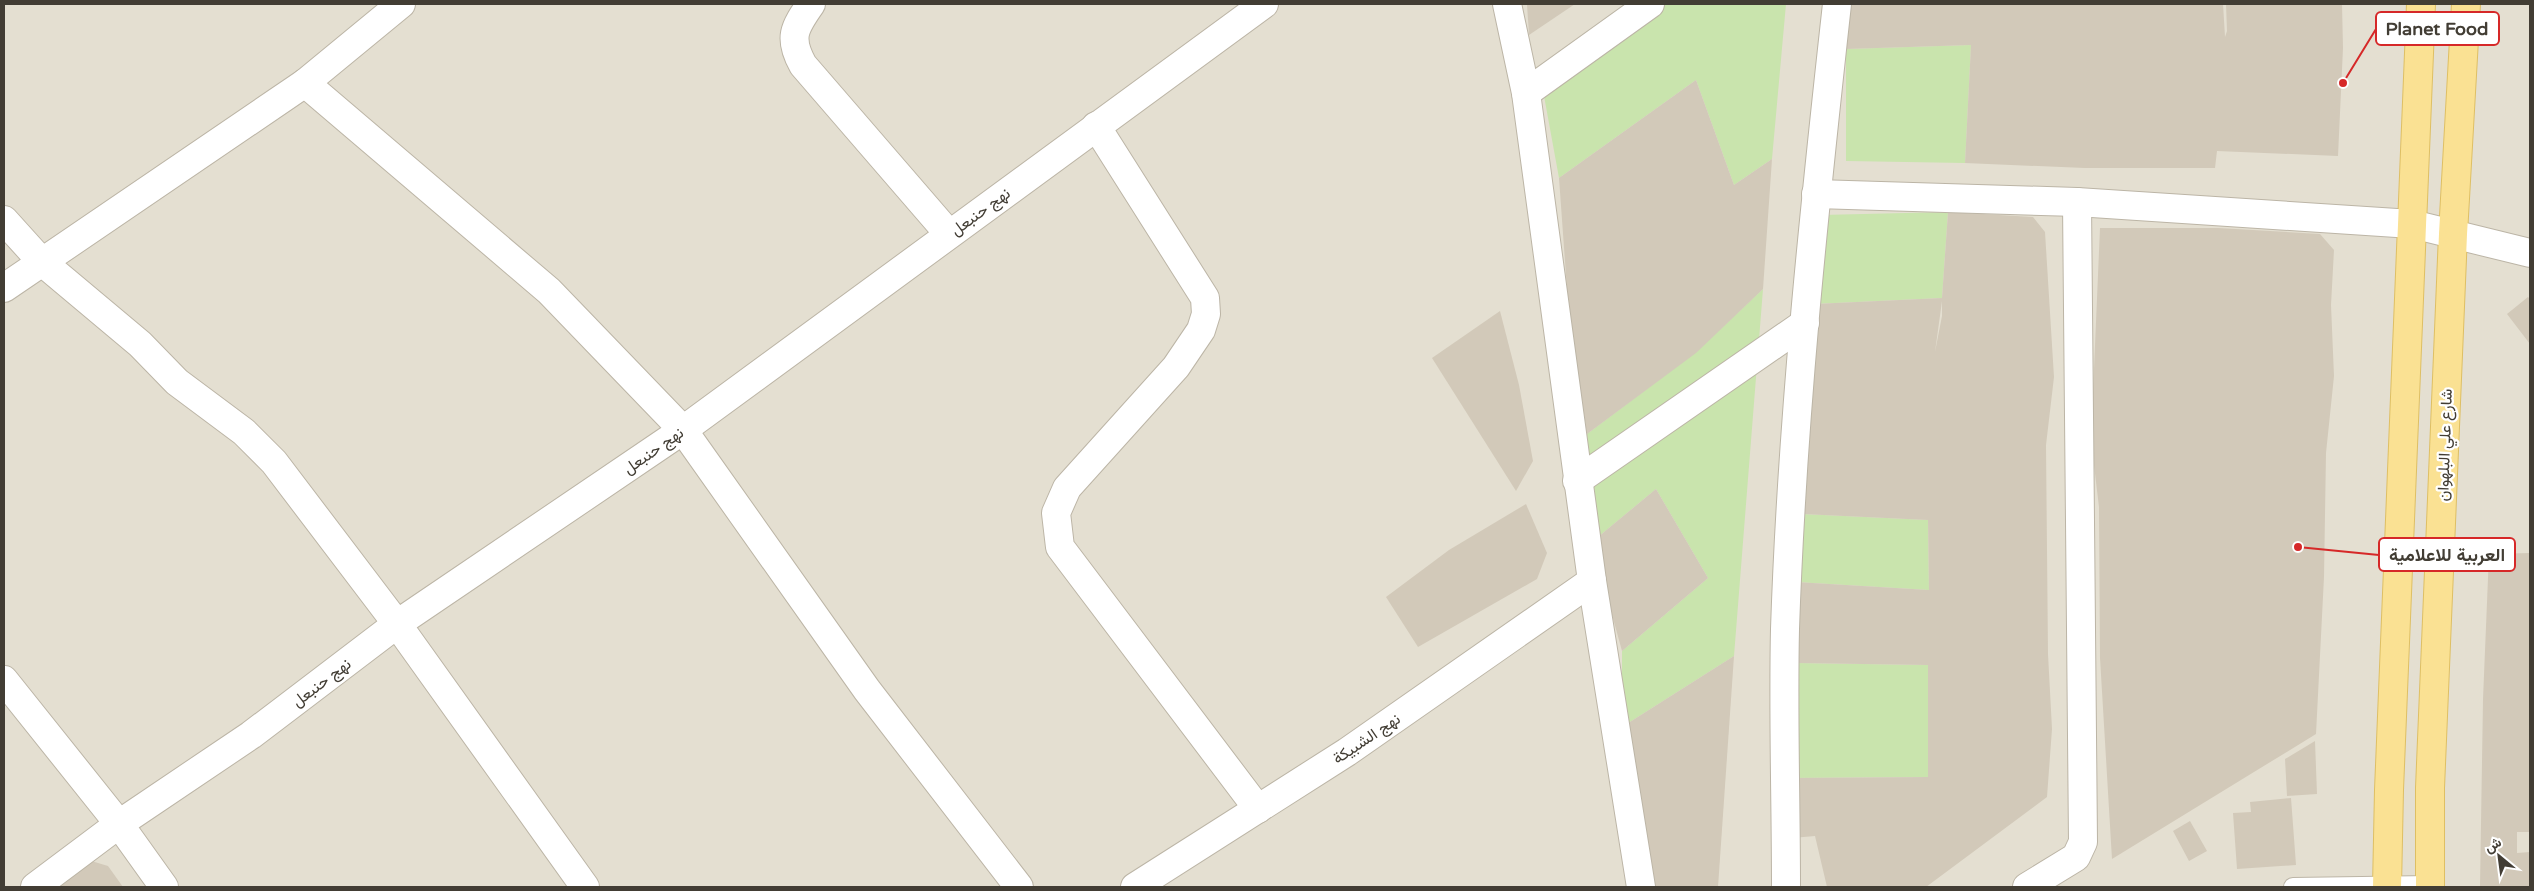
<svg xmlns="http://www.w3.org/2000/svg" width="2534" height="891" font-family="'Varela Round',Vazirmatn,sans-serif">
  <rect width="100%" height="100%" fill="#f1ede3"/>
  <rect fill="#e4dfd1" x="4" y="4" width="2526" height="883"/>
  <g fill="#c9e4ad">
    <polygon points="1660,4 1786,4 1772,159 1734,185 1696,80 1559,178 1542,85"/>
    <polygon points="1971,45 1965,163 1846,161 1846,49"/>
    <polygon points="1948,212 1942,298 1814,304 1821,215"/>
    <polygon points="1763,289 1734,656 1622,727 1622,651 1708,578 1656,489 1592,542 1587,434 1696,352"/>
    <polygon points="1802,514 1928,520 1929,590 1796,582"/>
    <polygon points="1796,663 1928,665 1928,777 1788,778"/>
  </g>
  <g fill="#d2c9b9" fill-rule="evenodd">
    <polygon points="1527,4 1575,4 1529,35"/>
    <polygon points="1849,4 2223,4 2225,37 2227,31 2226,4 2342,4 2343,48 2338,156 2217,151 2215,168 2085,168 1965,163 1971,45 1846,49"/>
    <polygon points="1696,80 1734,185 1772,159 1763,289 1696,353 1587,434 1568,303 1559,178"/>
    <path d="M1948 212 2033 217 2045 232 2054 377 2046 445 2048 654 2052 729 2047 797 1926 887H1827L1815 836 1792 838 1788 778 1928 777V665L1796 663V582L1929 590 1928 520 1802 514 1814 304 1942 298ZM1942 301V316L1935 352Z"/>
    <polygon points="2100,228 2218,228 2320,234 2334,250 2331,305 2334,376 2326,453 2324,577 2316,734 2112,859 2100,658 2099,507 2091,440"/>
    <polygon points="2528,297 2530,299 2530,344 2507,314"/>
    <polygon points="1500,311 1519,385 1533,461 1516,491 1432,358"/>
    <polygon points="1656,489 1708,578 1622,651 1592,542"/>
    <polygon points="1526,504 1547,553 1537,579 1418,647 1386,597 1449,550"/>
    <polygon points="2530,553 2530,832 2517,832 2517,853 2530,852 2530,887 2480,887 2483,699 2489,554"/>
    <polygon points="1734,656 1718,887 1650,887 1622,727"/>
    <polygon points="2315,741 2317,794 2287,796 2285,759"/>
    <polygon points="2291,798 2296,865 2237,869 2233,813 2251,812 2250,802"/>
    <polygon points="2190,821 2207,851 2189,861 2173,831"/>
    <polygon points="88,860 108,866 123,887 48,887"/>
  </g>
  <g fill="none" stroke-linecap="round" stroke-linejoin="round">
    <defs>
      <polyline id="lane" points="2293,887 2430,885"/>
      <g id="street">
        <path d="M811 4C794 28 788 38 803 65L949 234"/>
        <polyline points="1507,4 1526,93 1592,581 1641,887"/>
        <polyline points="305,83 549,291 683,430 867,690 1019,887"/>
        <polyline points="1526,93 1650,4"/>
        <polyline points="1096,126 1205,298 1206,314 1201,330 1176,367 1067,488 1056,513 1060,547 1258,809"/>
        <polyline points="1816,194 2077,202 2412,224 2530,253"/>
        <polyline points="4,220 41,261 140,344 177,382 244,432 274,462 397,624 585,887"/>
        <polyline points="4,288 305,83 401,4"/>
        <polyline points="1577,481 1805,323"/>
        <polyline points="4,680 119,824 164,887"/>
        <polyline points="35,887 119,824 251,735 397,624 683,430 1264,4"/>
        <polyline points="1135,887 1347,752 1592,581"/>
        <path d="M1786 887C1786 801 1783 715 1785 629 1792 420 1814 211 1837 4"/>
        <polyline points="2027,887 2076,857 2083,842 2077,202"/>
      </g>
      <g id="primary">
        <polyline points="2387,887 2389,790 2421,4"/>
        <polyline points="2430,887 2430,788 2453,234 2466,4"/>
      </g>
    </defs>
    <use href="#lane" stroke="#bcb5a6" stroke-width="20"/>
    <use href="#street" stroke="#bcb5a6" stroke-width="30"/>
    <use href="#primary" stroke="#debf64" stroke-width="30"/>
    <use href="#lane" stroke="#fff" stroke-width="18"/>
    <use href="#street" stroke="#fff" stroke-width="28"/>
    <use href="#primary" stroke="#fae193" stroke-width="28"/>
  </g>
  <g text-anchor="middle" stroke-width="4.5" stroke-linejoin="round" paint-order="stroke">
    <g font-size="16" fill="#423d34" stroke="#fff">
      <text transform="translate(980 211) rotate(-36)" y="6">نهج حنبعل</text>
      <text transform="translate(2444 445) rotate(-88)" y="6">شارع علي البلهوان</text>
      <text transform="translate(653 450) rotate(-35)" y="6">نهج حنبعل</text>
      <text transform="translate(321 682) rotate(-37)" y="6">نهج حنبعل</text>
      <text transform="translate(1366 738) rotate(-34)" y="6">نهج الشبيكة</text>
    </g>
  </g>
  <path fill="none" stroke="#d62828" stroke-width="2" d="M2343 83L2376 29M2298 547L2379 555"/>
  <g fill="#d62828" stroke="#fff" stroke-width="2">
    <circle cx="2343" cy="83" r="5"/>
    <circle cx="2298" cy="547" r="5"/>
  </g>
  <g fill="#fff" stroke="#d62828" stroke-width="2">
    <rect x="2376" y="12" width="123" height="33" rx="5"/>
    <rect x="2379" y="538" width="136" height="33" rx="5"/>
  </g>
  <g font-size="18" text-anchor="middle" font-weight="bold" fill="#423d34">
    <text x="2437" y="35">Planet Food</text>
    <text x="2447" y="561">العربية للاعلامية</text>
  </g>
  <rect width="2534" height="891" fill="none" stroke="#423d34" stroke-width="10"/>
  <g transform="translate(2499 856) rotate(331)" stroke="#ffffff" stroke-width="4" paint-order="stroke">
  <path d="M0-4L9 19L0 12L-9 19Z" fill="#423d34"/>
  <text y="-8" font-size="14" font-weight="bold" text-anchor="middle" fill="#423d34">ش</text>
  </g>
</svg>
